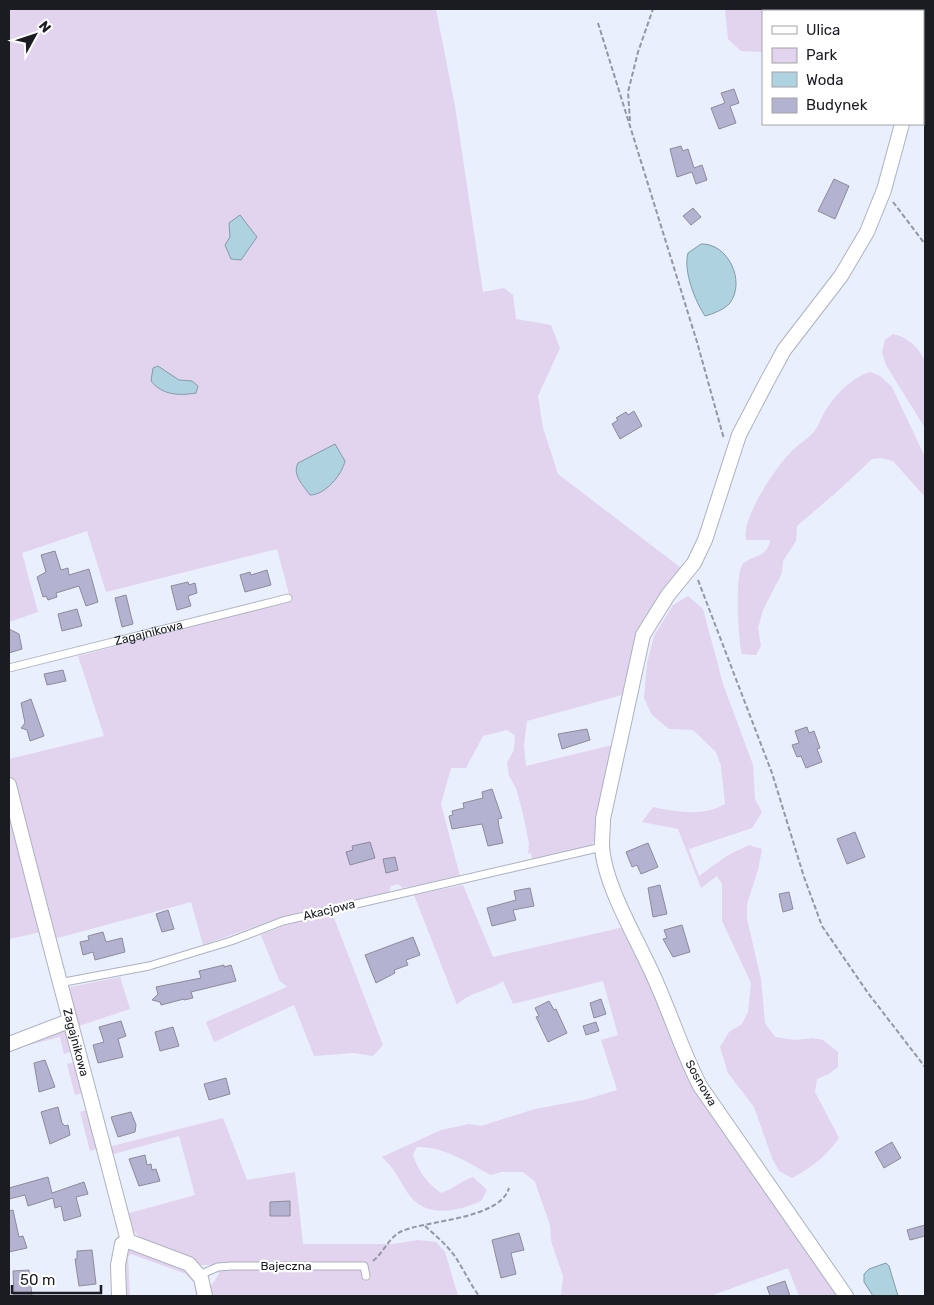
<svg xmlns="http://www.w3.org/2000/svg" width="934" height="1305" font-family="Rubik,sans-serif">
  <rect width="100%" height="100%" fill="#e9effc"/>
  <g fill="#e2d3ee">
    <polygon points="9,9 436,9 455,106 483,292 504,288 513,295 516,319 551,325 560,348 538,396 543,428 558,474 685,571 634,665 622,695 527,721 524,745 526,766 612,745 594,841 591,847 532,860 531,853 528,854 529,844 523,814 516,788 509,776 507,763 514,750 515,735 507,730 483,736 466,768 451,768 441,804 460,876 403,888 398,884 391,886 389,892 284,916 203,945 191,902 54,939 9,774 9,759 104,736 78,656 291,601 277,549 106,592 87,531 22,553 38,612 9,622"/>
    <polygon points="725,9 773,9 773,11 763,11 763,52 741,51 728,39"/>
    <path d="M893 334C908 337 918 347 925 361 928 369 925 415 925 428L886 365 882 352 885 340Z"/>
    <path d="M870 372 880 376 892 387 925 457V497L893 461 881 458 872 459 839 490 797 526 796 541 783 561 782 573 763 610 758 628 761 646 756 655 742 654C738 640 735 576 742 565 749 555 768 559 770 540H746C741 519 775 468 790 453 798 444 809 439 816 429 819 425 820 420 823 415 833 397 850 378 870 372Z"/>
    <path d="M688 596 703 609 723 684 753 765 755 799 762 812 752 828 689 849 699 876 728 855 749 845 762 849 758 870 747 904V919L761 979 765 1023 775 1037 795 1040 812 1038 823 1040 838 1052V1067L829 1074 817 1079 815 1092 839 1138C826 1157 812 1167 792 1178L779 1171 772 1158 754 1107 728 1073 720 1047 729 1032 742 1024 748 1012 751 983 722 921V884L717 876 701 888 678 829 642 822 653 807C677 812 702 817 725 804L721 766 716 752 693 730 669 729 652 715 644 698 647 663 654 636 673 605Z"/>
    <polygon points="9,810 41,932 9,939"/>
    <path d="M463 885 493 957 624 927 668 1022 841 1296H799L788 1268 710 1296H561L563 1276 551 1241 550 1225 535 1182 523 1172H501L491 1175C468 1163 444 1146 417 1147L413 1155C419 1172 426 1182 441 1193 453 1189 461 1181 473 1177L487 1190 481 1201C456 1212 424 1219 407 1192 399 1179 394 1168 382 1157L441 1130 469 1124 481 1126 535 1109 584 1100 617 1090 601 1040 618 1035 603 981 513 1004 503 981C488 992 470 991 457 1005L414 895Z"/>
    <polygon points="332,913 383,1045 373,1056 354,1053 314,1056 294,1005 214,1042 206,1022 287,987 279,980 261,935 283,926"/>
    <polygon points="120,977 130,1009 76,1027 65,988"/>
    <polygon points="61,1030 66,1032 76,1050 64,1054 60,1037 9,1050"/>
    <polygon points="78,1061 87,1092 75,1095 67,1064"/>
    <polygon points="91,1109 101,1148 90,1151 80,1112"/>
    <polygon points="223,1118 247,1180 295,1172 303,1244 393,1244 418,1240 436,1242 445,1252 458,1296 210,1296 211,1286 219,1274 214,1265 199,1265 141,1239 132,1229 126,1214 195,1195 179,1136 110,1155 108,1147"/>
    <path d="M134 1248C150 1254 186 1263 194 1278 197 1283 198 1290 200 1296H196L194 1283 186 1274 131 1254 128 1257 130 1296H123L121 1269 126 1250Z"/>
  </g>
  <g fill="#afd2e1" stroke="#829ba8">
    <polygon points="240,215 257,237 241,260 231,259 225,245 230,237 229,223"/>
    <path d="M701 244C728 243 746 281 730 303 725 309 713 314 705 316 695 301 683 271 688 253Z"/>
    <path d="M158 366 179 380 192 381 198 386 196 393C179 396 162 395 151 381L153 368Z"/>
    <path d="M335 444 345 461C342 475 325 495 310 495 303 485 292 475 298 463Z"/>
    <polygon points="886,1263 889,1266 898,1296 873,1296 864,1282 864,1274 869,1269"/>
  </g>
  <g fill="#b4b2d1" stroke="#8c8b9b">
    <polygon points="734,89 739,103 730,106 736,123 719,129 711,108 725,103 721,93"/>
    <polygon points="681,146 683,151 688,149 694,168 702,165 707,180 696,184 692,172 677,177 670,149"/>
    <polygon points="834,179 849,186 835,219 818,211"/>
    <polygon points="693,208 701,217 691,225 683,216"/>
    <polygon points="634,411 642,426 620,439 612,424 618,420 616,418 626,412 628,415"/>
    <polygon points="55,551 61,570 68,568 69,575 89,569 98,602 86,606 79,586 56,593 57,597 48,600 46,596 43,597 37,577 46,572 41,555"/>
    <polygon points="267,570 271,585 245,592 240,575 250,572 251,575"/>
    <polygon points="188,582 189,585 195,583 197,593 188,596 191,606 177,610 171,586"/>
    <polygon points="126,595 133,624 122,627 115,598"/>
    <polygon points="77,609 82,626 62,631 58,614"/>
    <polygon points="9,629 19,634 22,649 9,653"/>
    <polygon points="63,670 66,681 47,685 44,674"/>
    <polygon points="31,699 44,736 30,741 27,730 21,728 25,723 21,703"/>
    <polygon points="807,727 809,733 814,731 820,748 817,749 822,762 806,768 801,756 797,757 792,745 799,743 795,731"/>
    <polygon points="587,729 590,740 562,749 558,734"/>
    <polygon points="492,789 502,818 498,819 499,827 503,843 488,846 482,824 452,829 449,816 453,815 452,811 464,808 463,803 483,798 482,792"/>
    <polygon points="855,832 865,857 847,864 837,839"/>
    <polygon points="370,842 375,858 350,865 346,852 353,850 352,846"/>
    <polygon points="648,843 658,867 641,874 637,865 632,867 626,852"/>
    <polygon points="395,857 398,870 386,873 383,859"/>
    <polygon points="660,885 667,914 653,917 648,888"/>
    <polygon points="530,888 534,906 513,910 516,920 492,926 487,908 516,900 514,891"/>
    <polygon points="789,892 793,909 783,912 779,894"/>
    <polygon points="168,910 174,929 162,932 156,914"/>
    <polygon points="682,925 690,952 673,957 663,939 667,938 664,930"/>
    <polygon points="103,932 106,942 122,938 125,952 95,960 93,952 83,955 80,942 89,940 88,936"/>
    <polygon points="413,937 420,955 406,960 408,965 394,970 395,973 376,983 365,955"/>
    <polygon points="224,965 224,967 231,965 236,981 191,992 193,998 184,1000 184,999 161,1005 160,1002 152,1000 158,994 156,987 201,978 199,971"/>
    <polygon points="601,999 606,1014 594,1018 590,1003"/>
    <polygon points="549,1001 554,1010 556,1009 567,1033 548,1042 536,1017 539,1016 535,1008"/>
    <polygon points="121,1021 126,1036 118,1039 123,1057 98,1063 93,1045 104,1042 99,1027"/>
    <polygon points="596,1022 599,1031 586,1035 583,1026"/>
    <polygon points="173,1027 179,1046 160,1051 155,1032"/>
    <polygon points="45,1060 55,1087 39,1092 34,1063"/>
    <polygon points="226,1078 230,1094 209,1100 204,1084"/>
    <polygon points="58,1107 62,1123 65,1126 68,1125 70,1135 50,1144 41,1112"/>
    <polygon points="131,1112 136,1125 135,1132 118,1137 111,1117"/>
    <polygon points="892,1142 901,1158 884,1168 875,1152"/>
    <polygon points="145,1155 147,1165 151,1164 152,1170 156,1169 160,1181 139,1186 129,1159"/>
    <polygon points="48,1177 52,1193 84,1182 88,1194 76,1197 81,1216 64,1221 61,1206 55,1208 53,1198 28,1206 25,1195 9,1199 9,1188"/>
    <polygon points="290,1201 290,1216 270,1216 270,1202"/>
    <polygon points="13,1210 19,1237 23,1236 27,1248 9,1252 9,1211"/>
    <polygon points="925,1225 925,1236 910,1240 907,1230"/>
    <polygon points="519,1233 524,1250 511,1253 516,1274 501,1278 492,1240"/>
    <polygon points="92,1250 96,1284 79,1286 75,1259 77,1259 77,1251"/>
    <polygon points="29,1270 32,1296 14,1296 13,1271"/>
    <polygon points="785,1281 790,1296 770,1296 767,1287"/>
  </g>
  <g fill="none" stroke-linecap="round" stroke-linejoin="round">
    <defs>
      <g id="lane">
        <path id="s1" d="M9 668 288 598"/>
        <polyline points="59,983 149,966 231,941 283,921 602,847"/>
        <polyline points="199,1275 218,1267 231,1266 364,1266 366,1276"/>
      </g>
      <g id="street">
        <polyline points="923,21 923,9"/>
        <path id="s2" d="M9 785C47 938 89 1089 128 1241"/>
        <polyline points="9,1044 69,1021"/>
        <polyline points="128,1241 189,1264 201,1278 205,1296"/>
        <polyline points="119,1296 118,1265 122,1244 128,1241"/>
        <path d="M846 1296 700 1086C683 1053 672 1018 657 984 641 945 604 887 602 846 602 837 603 828 603 819L643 635 668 595 694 563 705 540 739 435 764 387 784 350 841 276 867 232 884 190 902 124"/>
      </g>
    </defs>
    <use href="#lane" stroke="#acb2c2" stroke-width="9"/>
    <use href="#street" stroke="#acb2c2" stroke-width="16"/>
    <g stroke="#9398a2" stroke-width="2" stroke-dasharray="5 2.5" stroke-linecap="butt">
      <polyline points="598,23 697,342 724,439"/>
      <polyline points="630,121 628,92 638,52 653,9"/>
      <polyline points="893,202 925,244"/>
      <polyline points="698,580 772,773 804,877 822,926 868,993 925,1067"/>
      <path d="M425 1226C437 1237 451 1248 459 1263 466 1274 471 1285 479 1296"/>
      <path d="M373 1261C384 1252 389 1237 402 1231 429 1220 500 1219 509 1188"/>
    </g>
    <use href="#lane" stroke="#fff" stroke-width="7"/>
    <use href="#street" stroke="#fff" stroke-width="14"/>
  </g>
  <g text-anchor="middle" stroke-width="4.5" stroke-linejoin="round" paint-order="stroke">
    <g font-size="12" fill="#1a1c22" stroke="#fff">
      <text dy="4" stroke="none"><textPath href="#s1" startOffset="144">Zagajnikowa</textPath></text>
      <text transform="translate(329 910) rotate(-14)" y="4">Akacjowa</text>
      <text dy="4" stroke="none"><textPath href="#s2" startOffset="266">Zagajnikowa</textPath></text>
      <text transform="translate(701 1083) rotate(60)" y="4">Sosnowa</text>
      <text x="286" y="1270">Bajeczna</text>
    </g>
  </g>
  <rect width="934" height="1305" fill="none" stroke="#1a1c22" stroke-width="20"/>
  <rect x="762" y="10" width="162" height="115" fill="#ffffff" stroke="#a3a4a7"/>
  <rect x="772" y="26" width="25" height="8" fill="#ffffff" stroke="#a3a4a7"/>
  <text x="806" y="35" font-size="15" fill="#1a1c22">Ulica</text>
  <rect x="772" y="48" width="25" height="15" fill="#e2d3ee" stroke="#a3a4a7"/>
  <text x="806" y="60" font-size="15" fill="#1a1c22">Park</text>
  <rect x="772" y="72" width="25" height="15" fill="#afd2e1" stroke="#a3a4a7"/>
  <text x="806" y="85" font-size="15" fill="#1a1c22">Woda</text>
  <rect x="772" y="98" width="25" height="15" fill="#b4b2d1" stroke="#a3a4a7"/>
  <text x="806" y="110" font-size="15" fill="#1a1c22">Budynek</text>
  <g transform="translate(35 35) rotate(50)" stroke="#ffffff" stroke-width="4" paint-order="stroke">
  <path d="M0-4L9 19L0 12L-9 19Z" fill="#1a1c22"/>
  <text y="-8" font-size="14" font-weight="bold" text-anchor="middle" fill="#1a1c22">N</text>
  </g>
  <path d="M12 1285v8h89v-8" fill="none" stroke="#1a1c22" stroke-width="2.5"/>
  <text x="20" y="1285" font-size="15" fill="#1a1c22" stroke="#ffffff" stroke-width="4" paint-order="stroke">50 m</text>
</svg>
